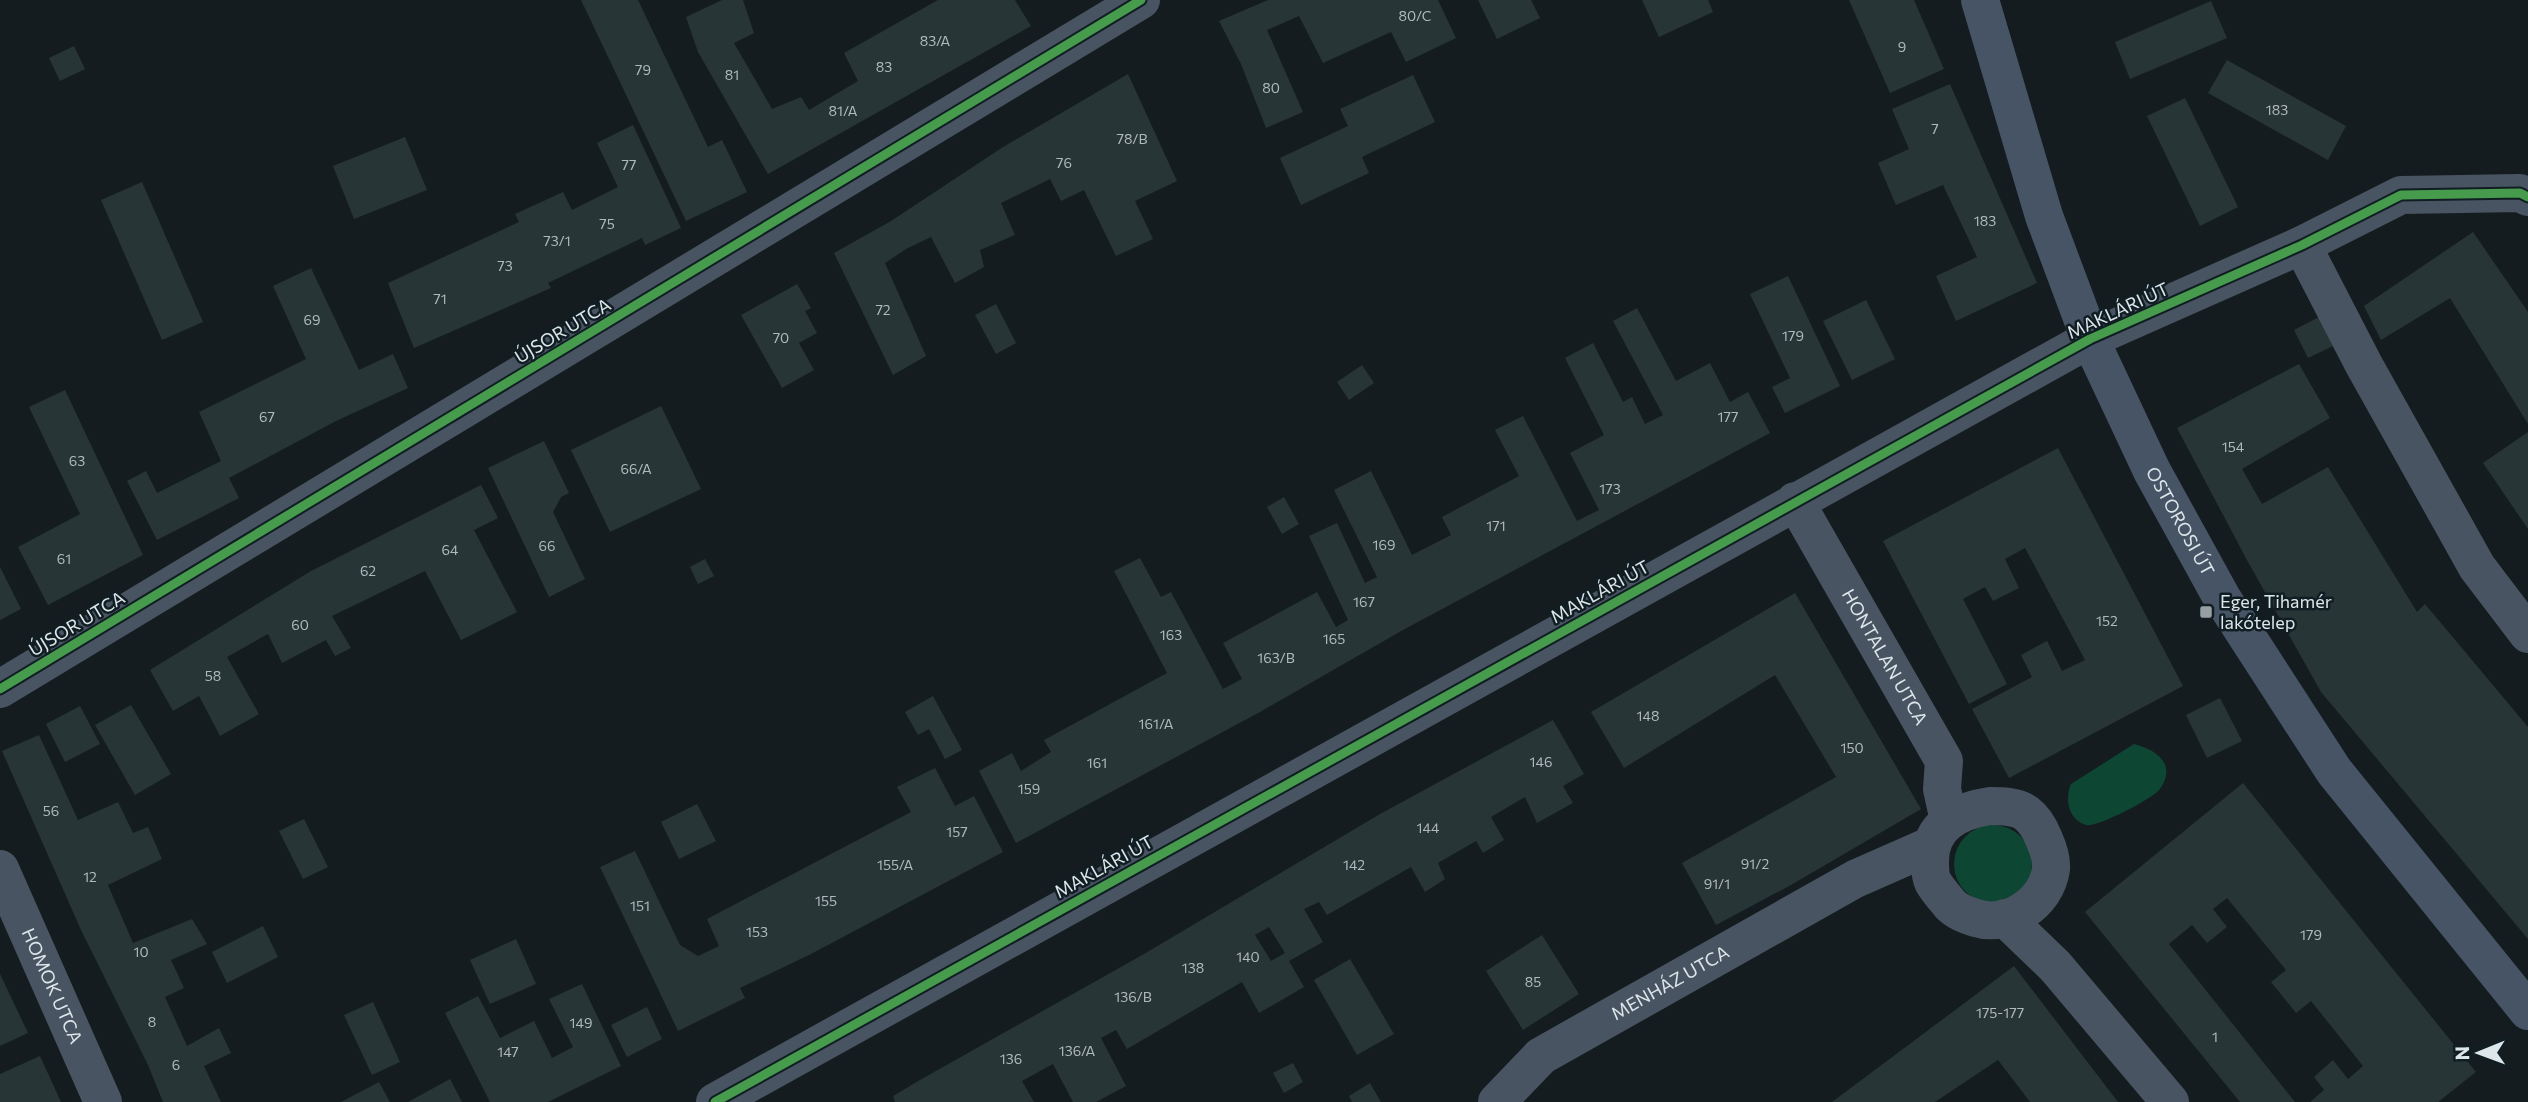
<svg xmlns="http://www.w3.org/2000/svg" width="2528" height="1102" font-family="Commissioner,sans-serif">
  <rect width="100%" height="100%" fill="#141c1f"/>
  <g fill="#0e4634">
    <path d="M2134 744C2157 750 2178 765 2159 790 2152 799 2096 828 2086 825 2067 819 2065 798 2071 784Z"/>
    <circle cx="1993" cy="864" r="39"/>
  </g>
  <g fill="#273536" fill-rule="evenodd">
    <polygon points="581,0 638,0 708,147 722,140 747,192 686,221"/>
    <polygon points="722,0 743,0 754,33 734,43 772,109 801,97 809,110 858,81 844,53 938,0 1015,0 1031,26 768,174 698,52 686,17"/>
    <polygon points="1268,0 1438,0 1456,38 1406,62 1391,32 1323,63 1299,16 1267,30 1303,112 1266,128 1241,64 1219,21"/>
    <polygon points="1478,0 1531,0 1540,18 1497,39"/>
    <polygon points="1642,0 1708,0 1713,12 1659,37"/>
    <polygon points="1849,0 1914,0 1944,69 1890,93"/>
    <polygon points="2211,1 2227,38 2130,79 2115,42"/>
    <polygon points="74,46 85,69 60,81 49,58"/>
    <polygon points="2227,60 2346,126 2328,160 2208,93"/>
    <polygon points="1128,74 1177,181 1135,201 1153,239 1116,256 1084,190 1061,201 1050,179 1001,203 1015,235 980,250 984,267 955,283 931,237 906,249 885,263 926,356 893,375 834,253 891,221 1003,147"/>
    <polygon points="1413,75 1435,122 1362,157 1369,173 1301,205 1280,158 1348,126 1340,109"/>
    <polygon points="1950,84 2037,283 1956,321 1936,276 1977,257 1943,185 1896,205 1878,163 1909,149 1892,109"/>
    <polygon points="2185,98 2238,207 2200,226 2147,116"/>
    <polygon points="633,125 681,228 645,245 642,238 548,283 551,288 414,348 388,283 519,222 515,214 563,192 572,210 618,187 597,143"/>
    <polygon points="405,137 427,190 354,219 333,166"/>
    <polygon points="142,182 203,322 162,340 101,200"/>
    <polygon points="2473,232 2528,312 2528,424 2450,298 2381,340 2364,306"/>
    <polygon points="311,268 359,370 393,354 408,388 336,421 229,478 239,498 157,540 127,481 146,471 157,493 221,461 199,412 306,359 273,286"/>
    <polygon points="1788,276 1840,386 1785,413 1772,387 1790,378 1750,294"/>
    <polygon points="797,284 811,308 805,311 817,333 799,343 814,370 782,388 741,315"/>
    <polygon points="1866,300 1895,359 1852,380 1823,321"/>
    <polygon points="996,304 1016,343 996,354 975,315"/>
    <polygon points="1637,308 1676,381 1710,363 1730,402 1748,392 1770,433 1403,630 1260,712 1016,843 979,771 1012,753 1021,771 1051,752 1044,740 1167,673 1114,571 1140,558 1161,597 1171,592 1223,689 1242,679 1223,643 1317,592 1336,627 1348,620 1309,536 1337,523 1365,583 1377,577 1334,490 1371,471 1412,555 1451,535 1442,517 1519,476 1495,430 1523,416 1577,521 1599,510 1570,453 1604,435 1565,358 1593,343 1623,402 1632,397 1645,424 1663,415 1613,321"/>
    <polygon points="2319,317 2333,346 2308,358 2294,330"/>
    <polygon points="2299,364 2330,418 2242,469 2262,504 2328,467 2417,612 2425,604 2528,727 2528,939 2321,692 2248,562 2177,428"/>
    <polygon points="1362,365 1374,383 1349,400 1337,382"/>
    <polygon points="65,390 143,555 48,605 18,547 80,514 29,407"/>
    <polygon points="661,406 701,489 610,532 571,450"/>
    <polygon points="2528,432 2528,529 2483,463"/>
    <polygon points="544,441 569,493 561,497 553,512 585,579 549,597 488,468"/>
    <polygon points="2058,448 2183,686 2009,778 1972,709 2032,677 2021,655 2047,641 2062,671 2085,660 2025,548 2005,559 2019,588 1993,601 1985,587 1963,599 2007,684 1969,704 1883,541"/>
    <polygon points="481,485 498,518 474,530 517,612 461,640 425,571 332,616 351,648 335,656 326,640 282,663 268,634 227,657 259,714 220,736 199,696 173,711 150,670 311,571"/>
    <polygon points="1284,497 1299,524 1282,534 1267,507"/>
    <polygon points="705,559 714,576 698,584 690,567"/>
    <polygon points="0,567 21,609 0,620"/>
    <polygon points="1795,593 1921,809 1791,885 1716,925 1682,863 1836,777 1775,675 1624,768 1591,712"/>
    <polygon points="933,696 962,750 945,759 929,729 918,735 905,712"/>
    <polygon points="2220,698 2242,741 2207,758 2186,715"/>
    <polygon points="131,705 171,774 135,795 95,725"/>
    <polygon points="80,706 100,744 65,762 46,724"/>
    <path d="M1553 720 1584 774 1563 786 1573 803 1537 823 1525 797 1491 817 1504 840 1483 853 1476 841 1438 863 1445 879 1425 892 1411 867 1327 915 1319 902 1304 909 1323 942 1289 961 1304 987 1259 1013 1242 982 1127 1049 1116 1030 1101 1038 1126 1086 1096 1102H1073L1053 1064 1022 1081 1034 1102H895L893 1096 920 1080 1144 954 1380 814ZM1269 927 1285 953 1271 961 1255 935Z"/>
    <polygon points="39,735 78,820 118,802 133,833 148,827 162,859 108,885 133,943 192,919 207,944 171,960 184,988 165,997 187,1046 219,1028 231,1053 204,1066 221,1102 163,1102 148,1065 81,930 2,751"/>
    <polygon points="935,768 955,806 974,796 1003,852 811,954 740,988 745,998 678,1031 600,867 635,851 680,945 698,956 719,946 707,919 911,812 897,787"/>
    <polygon points="2243,783 2476,1072 2438,1102 2310,1102 2324,1090 2314,1077 2333,1060 2348,1079 2363,1066 2311,1001 2296,1013 2271,982 2286,970 2227,898 2213,909 2227,927 2207,943 2192,925 2169,944 2295,1102 2240,1102 2085,912"/>
    <polygon points="697,804 716,841 679,859 661,822"/>
    <polygon points="304,819 328,867 303,879 279,831"/>
    <polygon points="263,926 278,957 227,983 212,952"/>
    <polygon points="1542,935 1579,994 1523,1030 1486,971"/>
    <polygon points="516,939 536,984 490,1004 470,960"/>
    <polygon points="1350,959 1394,1034 1357,1055 1314,980"/>
    <polygon points="2014,966 2118,1102 2030,1102 1998,1060 1935,1102 1832,1102"/>
    <polygon points="0,974 28,1033 0,1046"/>
    <polygon points="582,984 621,1066 548,1102 490,1102 445,1013 478,996 500,1038 534,1021 552,1058 573,1047 549,999"/>
    <polygon points="373,1002 400,1062 372,1075 344,1015"/>
    <polygon points="647,1007 662,1039 627,1057 611,1025"/>
    <polygon points="40,1056 61,1102 0,1102 0,1074"/>
    <polygon points="1293,1063 1303,1082 1284,1093 1273,1073"/>
    <polygon points="450,1079 462,1102 408,1102"/>
    <polygon points="379,1082 390,1102 341,1102"/>
    <polygon points="1370,1083 1381,1102 1352,1102 1349,1096"/>
  </g>
  <g fill="none" stroke-linecap="round" stroke-linejoin="round">
    <g stroke="#485461" stroke-width="38">
      <polyline points="2302,245 2364,365 2477,567 2528,634"/>
      <path id="s1" d="M1795 501 1944 761 1942 789 1949 821"/>
      <polyline points="0,689 1141,0"/>
      <path d="M1990 806C2001 806 2016 806 2026 813 2034 819 2040 829 2044 839 2048 848 2052 858 2051 869 2046 904 2008 928 1976 918 1966 915 1955 911 1949 903 1943 896 1937 889 1933 882 1930 876 1930 867 1930 861 1930 825 1958 811 1990 806Z"/>
      <path id="s2" d="M0 869 103 1102"/>
      <polyline points="2005,918 2055,966 2170,1102"/>
      <polyline points="715,1102 2090,339 2302,245 2401,195 2520,193 2528,197"/>
      <path id="s3" d="M1497 1102 1541 1056 1855 879 1930 846"/>
    </g>
    <path stroke="#465465" stroke-width="38" id="s4" d="M1980 0 2044 216 2090 339 2152 471 2222 598 2334 771 2528 1011"/>
    <defs>
      <g id="cycleway">
        <polyline points="0,689 1141,0"/>
        <polyline points="715,1102 2090,339 2302,245 2401,195 2520,193 2528,197"/>
      </g>
    </defs>
    <use href="#cycleway" stroke="#101e24" stroke-width="13"/>
    <use href="#cycleway" stroke="#469c4c" stroke-width="9"/>
  </g>
  <rect fill="#979fa3" stroke="#101e24" stroke-width="2.5" x="2199" y="605" width="14" height="14" rx="3.5"/>
  <g text-anchor="middle" stroke-width="5" stroke-linejoin="round" paint-order="stroke">
    <g font-size="14" fill="#b0babd">
      <text x="1415" y="21">80/C</text>
      <text x="935" y="46">83/A</text>
      <text x="1902" y="52">9</text>
      <text x="884" y="72">83</text>
      <text x="643" y="75">79</text>
      <text x="732" y="80">81</text>
      <text x="1271" y="93">80</text>
      <text x="2277" y="115">183</text>
      <text x="843" y="116">81/A</text>
      <text x="1935" y="134">7</text>
      <text x="1132" y="144">78/B</text>
      <text x="1064" y="168">76</text>
      <text x="629" y="170">77</text>
      <text x="1985" y="226">183</text>
      <text x="607" y="229">75</text>
      <text x="557" y="246">73/1</text>
      <text x="505" y="271">73</text>
      <text x="440" y="304">71</text>
      <text x="883" y="315">72</text>
      <text x="312" y="325">69</text>
      <text x="1793" y="341">179</text>
      <text x="781" y="343">70</text>
      <text x="267" y="422">67</text>
      <text x="1728" y="422">177</text>
      <text x="2233" y="452">154</text>
      <text x="77" y="466">63</text>
      <text x="636" y="474">66/A</text>
      <text x="1610" y="494">173</text>
      <text x="1496" y="531">171</text>
      <text x="1384" y="550">169</text>
      <text x="547" y="551">66</text>
      <text x="450" y="555">64</text>
      <text x="64" y="564">61</text>
      <text x="368" y="576">62</text>
      <text x="1364" y="607">167</text>
      <text x="2107" y="626">152</text>
      <text x="300" y="630">60</text>
      <text x="1171" y="640">163</text>
      <text x="1334" y="644">165</text>
      <text x="1276" y="663">163/B</text>
      <text x="213" y="681">58</text>
      <text x="1648" y="721">148</text>
      <text x="1156" y="729">161/A</text>
      <text x="1852" y="753">150</text>
      <text x="1541" y="767">146</text>
      <text x="1097" y="768">161</text>
      <text x="1029" y="794">159</text>
      <text x="51" y="816">56</text>
      <text x="1428" y="833">144</text>
      <text x="957" y="837">157</text>
      <text x="1755" y="869">91/2</text>
      <text x="895" y="870">155/A</text>
      <text x="1354" y="870">142</text>
      <text x="90" y="882">12</text>
      <text x="1717" y="889">91/1</text>
      <text x="826" y="906">155</text>
      <text x="640" y="911">151</text>
      <text x="757" y="937">153</text>
      <text x="2311" y="940">179</text>
      <text x="141" y="957">10</text>
      <text x="1248" y="962">140</text>
      <text x="1193" y="973">138</text>
      <text x="1533" y="987">85</text>
      <text x="1133" y="1002">136/B</text>
      <text x="2000" y="1018">175-177</text>
      <text x="152" y="1027">8</text>
      <text x="581" y="1028">149</text>
      <text x="2215" y="1042">1</text>
      <text x="1077" y="1056">136/A</text>
      <text x="508" y="1057">147</text>
      <text x="1011" y="1064">136</text>
      <text x="176" y="1070">6</text>
    </g>
    <g font-size="18" fill="#dde6ea" stroke="#101e24">
      <text transform="translate(2118 311) rotate(-25)" y="6">MAKLÁRI ÚT</text>
      <text transform="translate(563 331) rotate(-31)" y="6">ÚJSOR UTCA</text>
      <text dy="6" stroke="none"><textPath href="#s4" startOffset="560">OSTOROSI ÚT</textPath></text>
      <text transform="translate(1600 592) rotate(-29)" y="6">MAKLÁRI ÚT</text>
      <text transform="translate(77 624) rotate(-31)" y="6">ÚJSOR UTCA</text>
      <text dy="6" stroke="none"><textPath href="#s1" startOffset="180">HONTALAN UTCA</textPath></text>
      <text transform="translate(1104 867) rotate(-29)" y="6">MAKLÁRI ÚT</text>
      <text dy="6" stroke="none"><textPath href="#s3" startOffset="212">MENHÁZ UTCA</textPath></text>
      <text dy="6" stroke="none"><textPath href="#s2" startOffset="128">HOMOK UTCA</textPath></text>
    </g>
    <g font-size="18" fill="#dde6ea" stroke="#101e24" text-anchor="start">
      <text x="2220" y="608">Eger, Tihamér<tspan x="2220" dy="21">lakótelep</tspan></text>
    </g>
  </g>
  <g transform="translate(2479 1053) rotate(269)" stroke="#101e24" stroke-width="5" paint-order="stroke">
  <path d="M0-5L12 26L0 18L-12 26Z" fill="#dde6ea"/>
  <text y="-10" font-size="19" font-weight="bold" text-anchor="middle" fill="#dde6ea">N</text>
  </g>
</svg>
